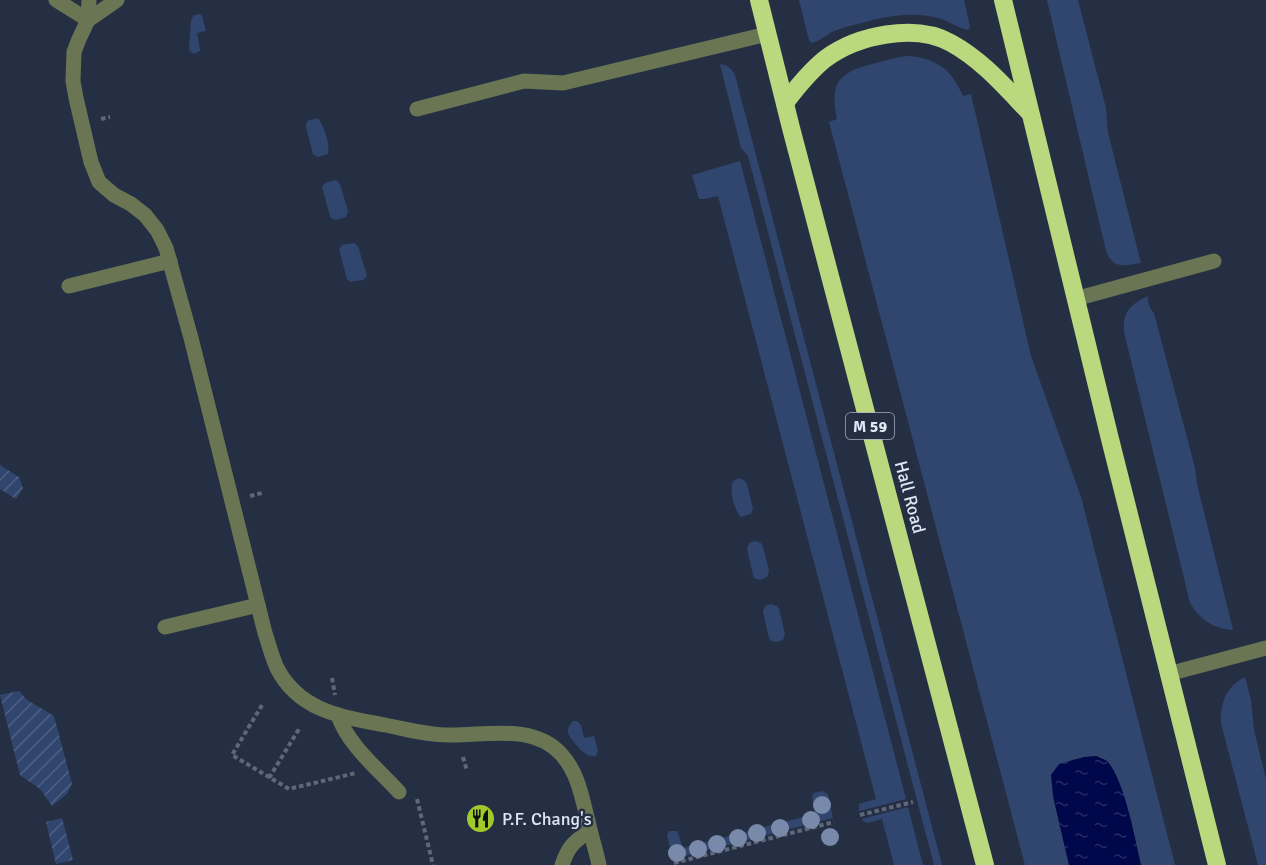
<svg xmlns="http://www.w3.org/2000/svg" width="1266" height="865" font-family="Signika,sans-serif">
  <defs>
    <pattern id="garden-furrows" width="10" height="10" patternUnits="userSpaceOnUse" patternTransform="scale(1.5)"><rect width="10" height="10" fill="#31466e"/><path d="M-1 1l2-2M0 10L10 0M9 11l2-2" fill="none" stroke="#4e6183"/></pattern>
    <pattern id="water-ripples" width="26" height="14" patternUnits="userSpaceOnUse" patternTransform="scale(1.5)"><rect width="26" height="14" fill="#00074a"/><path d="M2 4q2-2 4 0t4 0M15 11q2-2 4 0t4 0" fill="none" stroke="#252b65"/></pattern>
  </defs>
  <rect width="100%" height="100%" fill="#252f44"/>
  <g fill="#31466e">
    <path d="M799 0H964L970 27 968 30C958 28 948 21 938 18 908 10 879 18 850 26 844 27 837 30 832 32 825 36 818 42 811 43L809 40Z"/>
    <path d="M1047 0H1078L1106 108 1108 133 1141 263C1124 266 1113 269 1106 251Z"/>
    <polygon points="200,14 202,16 206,31 197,33 200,49 200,51 194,54 190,51 189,48 191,20 194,15"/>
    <path d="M905 56C935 57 951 68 963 96L971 94 1031 356 1081 497 1175 865H1141L1131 820 1117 778 1096 756 1071 760 1053 796 1069 865H1025L829 122 837 119C830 84 837 73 872 64 883 61 894 58 905 56Z"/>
    <path d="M720 64C728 65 731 68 735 75L942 865H934L748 156 741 148Z"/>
    <path d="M317 118C324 124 330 144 328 154L318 157 313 154 306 127 307 121Z"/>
    <polygon points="740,161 906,799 859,811 859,804 876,799 718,196 704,199 699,199 692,175"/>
    <polygon points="336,180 340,184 348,211 346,217 336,220 331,218 330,216 322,187 325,183"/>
    <polygon points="354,243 358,246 367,276 363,280 350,282 347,279 339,249 342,245"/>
    <path d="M1148 296C1148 303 1149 308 1154 313L1195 468 1197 484 1233 630C1214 629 1200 620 1190 603L1124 332C1123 311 1130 305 1148 296Z"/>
    <path d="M739 478 745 481 747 484 753 509 751 514 741 517C734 510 729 490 733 481Z"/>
    <polygon points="755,541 761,543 763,547 769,571 767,577 760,580 754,578 753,575 747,549 749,543"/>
    <polygon points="771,604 777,606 779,609 785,634 783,640 777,642 771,641 769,638 763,612 765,606"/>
    <path d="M1245 677 1251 700 1254 730 1266 779V865H1258L1221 723C1220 703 1226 687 1245 677Z"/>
    <path d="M573 721H577L581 725 584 738 594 736 598 751 596 756C584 758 577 745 570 737 566 731 568 726 573 721Z"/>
    <polygon points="822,791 828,794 833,818 673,859 667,835 668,832 670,831 677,831 683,848 815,814 812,796 814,793"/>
    <polygon points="908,807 923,865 894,865 882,819 867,823 862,820 862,819"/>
  </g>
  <g fill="url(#garden-furrows)">
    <polygon points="0,465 19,477 23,488 16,499 0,489"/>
    <polygon points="19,691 27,700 54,716 72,784 67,794 52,806 40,789 20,775 0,695"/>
    <polygon points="62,818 73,860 56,864 46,822"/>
  </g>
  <path fill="url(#water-ripples)" d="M1096 756C1100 758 1105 759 1108 762 1125 782 1135 839 1141 865H1069L1053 796 1051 775 1059 764 1084 757Z"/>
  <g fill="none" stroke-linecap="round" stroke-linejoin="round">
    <g stroke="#5f687a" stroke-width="4" stroke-dasharray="4.5 3" stroke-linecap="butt">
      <polyline points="101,119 110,117"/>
      <polyline points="250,496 262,493"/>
      <polyline points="332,678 335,695"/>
      <polyline points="262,705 232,755 289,789 356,773"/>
      <polyline points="463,757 467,771"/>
      <polyline points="269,778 299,729"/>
      <polyline points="417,799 433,865"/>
      <polyline points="860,815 913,802"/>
      <polyline points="674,863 834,822"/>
    </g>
    <g stroke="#6a7653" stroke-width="15">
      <polyline points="56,0 88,20"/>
      <path d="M89 0 88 20 79 39 74 52 73 81 76 98 91 162 99 182 114 195 131 204 145 215 157 230 166 248 191 338 265 633C269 645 272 657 277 668 299 711 342 717 385 725 407 729 430 736 452 735 489 735 533 724 561 754 578 772 582 798 588 821 591 836 596 850 599 865"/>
      <polyline points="88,20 117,0"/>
      <polyline points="417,109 524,81 563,83 767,34"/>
      <polyline points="69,286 170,261"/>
      <polyline points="1075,299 1214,261"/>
      <polyline points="165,627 258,605"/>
      <polyline points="1168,674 1266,648"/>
      <path d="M338 715C347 744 379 770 399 792"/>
      <path d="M562 865C568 847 574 841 590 831"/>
    </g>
    <g stroke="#bad87e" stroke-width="18">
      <polyline points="759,0 791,128 985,865"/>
      <path d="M1003 0C1073 289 1143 577 1217 865"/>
      <path d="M785 103C797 87 809 72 825 59 857 35 915 23 951 43 982 60 1005 87 1030 113"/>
    </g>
  </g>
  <g fill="#7989a9">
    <circle cx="822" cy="805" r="9"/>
    <circle cx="811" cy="820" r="9"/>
    <circle cx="780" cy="828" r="9"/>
    <circle cx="757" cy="833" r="9"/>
    <circle cx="830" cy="837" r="9"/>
    <circle cx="738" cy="838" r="9"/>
    <circle cx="717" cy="844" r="9"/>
    <circle cx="698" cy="849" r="9"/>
    <circle cx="677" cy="853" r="9"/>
  </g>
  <defs>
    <symbol id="restaurant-disc" viewBox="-11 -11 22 22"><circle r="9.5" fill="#a0c92c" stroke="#252f44"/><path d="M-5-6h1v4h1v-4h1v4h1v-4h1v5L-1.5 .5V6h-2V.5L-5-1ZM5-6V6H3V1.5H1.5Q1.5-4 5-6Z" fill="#111"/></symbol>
  </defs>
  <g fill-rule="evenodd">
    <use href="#restaurant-disc" x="464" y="802" width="33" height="33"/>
  </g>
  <g text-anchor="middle" stroke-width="5" stroke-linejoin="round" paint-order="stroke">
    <rect fill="#252f44" stroke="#a7afbf" stroke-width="1.5" x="846" y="413" width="48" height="26" rx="4.5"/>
    <g font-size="16" font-weight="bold" fill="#dfe6f4">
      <text x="870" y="432">M 59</text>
    </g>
    <g font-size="18" fill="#dfe6f4" stroke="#252f44">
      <text transform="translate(910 497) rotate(75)" y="6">Hall Road</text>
    </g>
    <g font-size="18" fill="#dfe6f4" stroke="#252f44" text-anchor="start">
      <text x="502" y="825">P.F. Chang's</text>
    </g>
  </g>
</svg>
